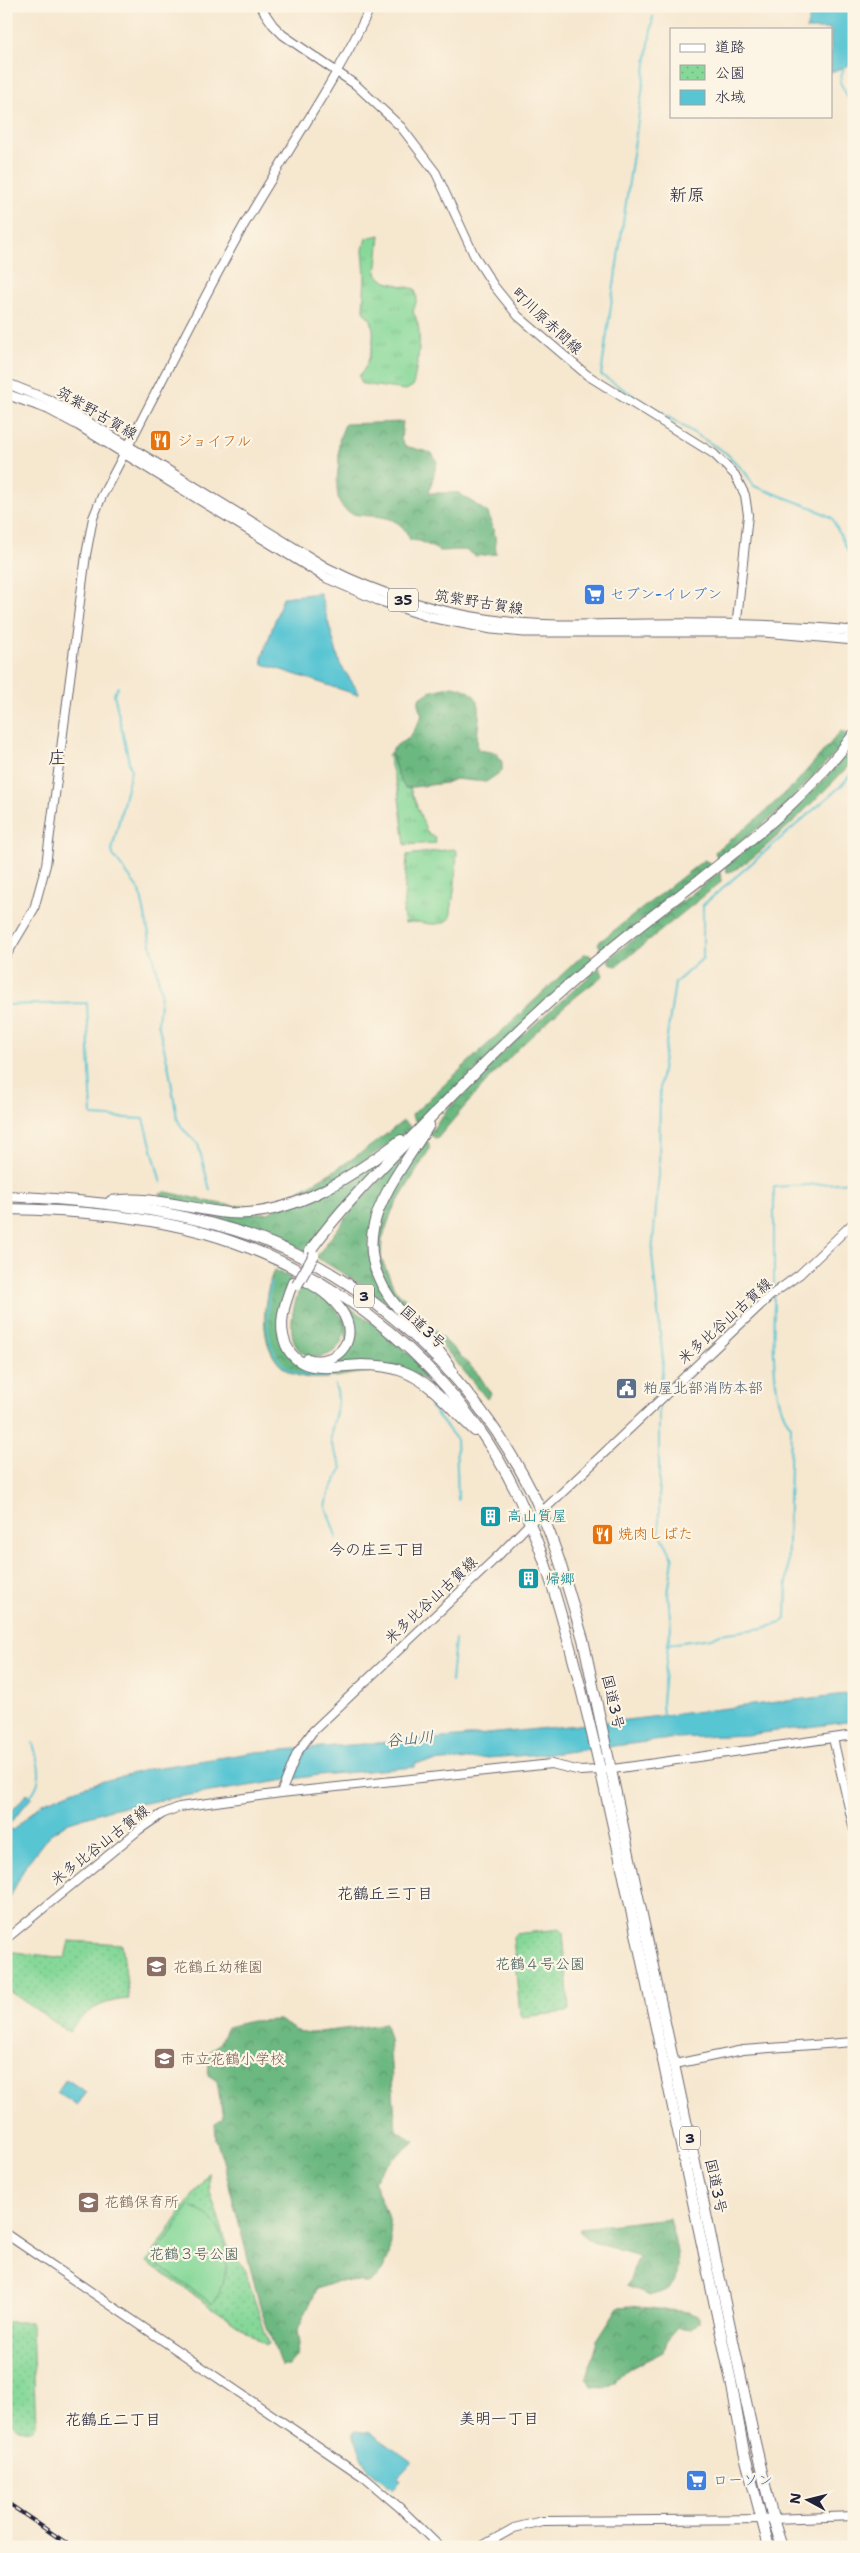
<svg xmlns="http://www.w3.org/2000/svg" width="860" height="2553" font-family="'Shantell Sans','Klee One',sans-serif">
  <defs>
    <pattern id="grass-tufts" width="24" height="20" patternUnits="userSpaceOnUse" patternTransform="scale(1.25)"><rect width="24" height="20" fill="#86d899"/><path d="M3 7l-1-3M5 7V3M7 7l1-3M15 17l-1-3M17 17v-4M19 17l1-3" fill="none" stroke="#73b985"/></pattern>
    <pattern id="forest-crowns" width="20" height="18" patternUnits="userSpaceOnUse" patternTransform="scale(1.25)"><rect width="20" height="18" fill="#6cb881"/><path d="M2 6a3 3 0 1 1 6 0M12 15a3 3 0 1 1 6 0" fill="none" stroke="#58956b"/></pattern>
    <pattern id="park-dots" width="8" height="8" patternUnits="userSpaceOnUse" patternTransform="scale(1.25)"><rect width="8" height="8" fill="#86d899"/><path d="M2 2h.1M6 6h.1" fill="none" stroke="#73b985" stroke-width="1.8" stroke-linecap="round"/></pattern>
  </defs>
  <rect width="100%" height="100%" fill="#fcf5e5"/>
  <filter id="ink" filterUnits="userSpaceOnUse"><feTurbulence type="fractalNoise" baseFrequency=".02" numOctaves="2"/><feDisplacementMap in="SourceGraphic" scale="10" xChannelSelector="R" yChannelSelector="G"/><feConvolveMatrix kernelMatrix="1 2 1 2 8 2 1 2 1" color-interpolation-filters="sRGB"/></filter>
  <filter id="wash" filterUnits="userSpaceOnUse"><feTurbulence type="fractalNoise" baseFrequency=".0096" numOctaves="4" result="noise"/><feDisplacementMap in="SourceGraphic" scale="20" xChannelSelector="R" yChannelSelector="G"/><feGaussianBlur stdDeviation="1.12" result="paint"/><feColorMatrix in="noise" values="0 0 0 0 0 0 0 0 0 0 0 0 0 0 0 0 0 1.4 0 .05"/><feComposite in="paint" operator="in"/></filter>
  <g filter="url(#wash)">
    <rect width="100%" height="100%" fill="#f6e7cf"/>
    <g fill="url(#grass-tufts)" stroke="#547d6a">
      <path d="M380 235 376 274 386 282 415 289 417 299 413 312C425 331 417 364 413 386L406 390 362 384 359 376C370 365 377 336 371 320 369 317 365 314 363 311L365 275 363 250 366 238Z"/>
      <polygon points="390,753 398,776 405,788 410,788 426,830 429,835 435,837 436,843 405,845 398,790 388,755"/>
      <path d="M453 849 457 851 455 884 450 919C434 930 422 919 405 923L403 914 407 855Z"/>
    </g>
    <g fill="url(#forest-crowns)" stroke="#476d5e">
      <path d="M403 422 401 439 405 446 432 453 437 462 429 493H459L488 513 495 535 496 554 476 556 465 550 440 551 420 541 410 540C391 490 328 548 338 470 340 460 338 451 339 443 339 437 343 430 345 424Z"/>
      <path d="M452 686C495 693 473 723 478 750L496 753 502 762V771L486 782 455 779 446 783 405 788 398 776 391 753C395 745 398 744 406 740 413 735 418 723 422 715L419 708V699L429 692Z"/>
      <polygon points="841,731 850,735 842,746 778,812 718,860 715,852 760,816 794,785"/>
      <path d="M854 745V760C837 778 745 874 727 872L725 867C771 830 817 791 854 745Z"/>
      <polygon points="704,860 712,864 602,952 598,943"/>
      <polygon points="720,872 721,882 617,966 612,965 608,960 616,953"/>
      <polygon points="584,954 590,955 593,961 418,1124 413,1119 412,1115"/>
      <path d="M600 967 603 976C540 1021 487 1079 437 1139L429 1134 449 1108 510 1046Z"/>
      <path d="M403 1121 412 1128 346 1173 303 1195 261 1209H224L161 1198 160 1193 166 1192C193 1197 222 1207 249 1206 293 1204 369 1149 403 1121Z"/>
      <polygon points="425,1140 429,1143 429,1150 392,1211 382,1239 381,1258 394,1288 479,1375 491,1394 487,1399 453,1358 388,1289 374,1250 381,1208"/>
      <polygon points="392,1150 305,1251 272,1236 205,1214 268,1213"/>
      <polygon points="404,1156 368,1241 397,1311 369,1289 316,1257 356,1205"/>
      <path d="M274 1270 291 1278 281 1304 289 1356 370 1368 369 1372C348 1373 325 1382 304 1377 256 1368 260 1305 274 1270Z"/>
      <path d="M302 1284C316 1292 332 1301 340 1315 353 1336 334 1362 310 1356 281 1349 293 1302 302 1284Z"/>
      <path d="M341 1303C377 1323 415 1354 438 1388L409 1371 332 1365 331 1362 348 1348Z"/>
      <path d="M279 2020 297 2031 311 2033 385 2024 389 2039 396 2131 415 2141 393 2159 373 2181C386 2209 401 2241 382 2271 379 2276 372 2280 367 2283L339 2281 317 2289 297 2331 299 2343 297 2355 288 2366H281L261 2310 222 2157 216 2140 215 2123 223 2118 217 2081 208 2075 210 2050 219 2044 227 2027 251 2021Z"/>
      <path d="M669 2218C673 2236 686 2271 671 2286 666 2292 657 2293 650 2296L627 2286 639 2256 592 2242 579 2231 581 2228Z"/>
      <polygon points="631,2306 688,2312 699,2317 699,2322 691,2329 678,2327 666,2341 663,2352 621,2373 615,2382 606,2387 592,2386 586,2377 597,2340 618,2307"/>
    </g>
    <g fill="url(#park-dots)" stroke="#547d6a">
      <polygon points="560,1929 563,1932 569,2009 567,2012 522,2017 520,2015 513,1937 515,1934"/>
      <path d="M69 1941 122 1944 129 1999C102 2001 85 2010 69 2032L6 1989V1951L65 1958Z"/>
      <polygon points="209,2172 210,2192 228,2247 244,2268 269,2344 266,2345 147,2262"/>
      <polygon points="6,2322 30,2322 32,2330 36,2425 31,2431 19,2429 6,2420"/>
    </g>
    <path fill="#86d899" stroke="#547d6a" d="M190 2206C231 2219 235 2273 213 2304L159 2266 157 2253Z"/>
    <g fill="#59c5d3" stroke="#3e7487">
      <polygon points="814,6 854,6 854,63 831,72 831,29 806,29"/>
      <polygon points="320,593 340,664 358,691 358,695 263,664 262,658 283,597"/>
      <polygon points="854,1693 854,1721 747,1735 678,1738 558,1753 415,1763 415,1767 319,1775 184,1796 111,1809 69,1822 49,1835 26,1865 6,1905 6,1807 13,1810 27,1793 32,1797 7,1827 13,1830 42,1803 82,1787 148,1769 256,1752 457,1737 618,1721"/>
      <polygon points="66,2079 86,2092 77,2106 57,2092"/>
      <polygon points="355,2431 371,2433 412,2462 398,2477 401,2481 393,2489 367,2468 353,2434"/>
    </g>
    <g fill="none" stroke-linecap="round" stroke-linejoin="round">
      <g stroke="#59c5d3" stroke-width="2">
        <polyline points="653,16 601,375 726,453 745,472 754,486 813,508 832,518 854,564"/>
        <polyline points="844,66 840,82 848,98 854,102"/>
        <polyline points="118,687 114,694 131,771 112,850 113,855 140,891 161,992 158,1023 169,1069 177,1118 182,1128 198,1144 210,1190"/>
        <polyline points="6,1005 87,1003 92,1116 144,1119 161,1183"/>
        <path d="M271 1282C262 1331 266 1383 330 1376"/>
        <polyline points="774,1289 774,1187 854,1182"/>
        <path d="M335 1385C343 1403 332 1418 331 1436 330 1450 340 1457 342 1469L329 1493 326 1507 337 1539"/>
        <polyline points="660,1396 663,1361 652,1254 659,1173 660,1084 675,983 703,958 703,905 840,787 854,771"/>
        <polyline points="430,1406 456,1439 458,1500"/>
        <polyline points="659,1406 659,1531 673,1558 668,1594 671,1628 668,1644"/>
        <polyline points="451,1681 455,1639"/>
        <path d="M663 1718 662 1701 668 1644 712 1638 720 1634 763 1628 781 1623 786 1619 791 1426C769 1399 774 1331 774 1296"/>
        <path d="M30 1796C45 1781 38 1762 33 1743"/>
      </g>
    </g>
  </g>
  <g filter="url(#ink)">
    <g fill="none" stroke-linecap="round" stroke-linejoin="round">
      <defs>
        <g id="secondary">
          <polyline points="260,6 273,25 283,35 356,85 401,127 436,173 474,255 494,286 518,316 587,375 714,454 735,475 745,495 748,515 736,629"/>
          <path d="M6 956 34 909 46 865 86 555 93 518 102 496C150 406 194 314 244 225 286 152 335 83 371 6"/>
          <polyline points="833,1738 854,1830"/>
          <polyline points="281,1793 297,1753 313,1731 499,1555 530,1523 770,1296 800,1274 854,1222"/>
          <polyline points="6,1939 140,1829 162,1814 179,1807 281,1793 551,1764 581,1771 613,1769 854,1735"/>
          <polyline points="675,2064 743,2050 854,2042"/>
          <polyline points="6,2234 365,2478 399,2507 440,2547"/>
          <polyline points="480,2547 514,2528 542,2521 773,2519 854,2516"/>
        </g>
        <g id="primary">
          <path d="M6 383 51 401 110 435 327 568C379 594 434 612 492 620 544 628 597 624 650 624 718 623 786 625 854 631"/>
          <polyline points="6,394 48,409 78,425 327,578 378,600 430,617 492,629 524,632 764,632 854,640"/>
        </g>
        <g id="highway">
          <path d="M429 1125C391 1187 339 1239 398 1308 417 1329 439 1346 452 1371"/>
          <path d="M6 1196C84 1200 160 1207 234 1230 363 1269 472 1374 532 1492 555 1539 568 1589 583 1639L753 2434 773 2519 782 2547"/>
          <path d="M111 1201C150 1195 189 1209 228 1213 292 1218 352 1176 401 1140"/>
          <path d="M6 1209C72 1210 141 1215 205 1233 341 1272 458 1370 519 1498 544 1552 560 1609 575 1666 595 1741 611 1816 627 1891 661 2055 696 2218 731 2381L744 2452 769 2547"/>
          <path d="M309 1252C338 1212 372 1177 407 1142 475 1071 545 1001 622 940 701 876 793 818 854 734"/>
          <path d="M302 1279C320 1288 341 1303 347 1322 355 1347 331 1366 308 1359"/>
          <path d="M293 1282C285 1302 277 1324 286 1345 300 1376 334 1366 361 1365 375 1365 389 1366 402 1371 434 1383 451 1410 475 1431"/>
        </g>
      </defs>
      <use href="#secondary" stroke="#6c676f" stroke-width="10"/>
      <use href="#primary" stroke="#6c676f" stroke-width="11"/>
      <use href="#highway" stroke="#6c676f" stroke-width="12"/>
      <use href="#secondary" stroke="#fff" stroke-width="8"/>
      <use href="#primary" stroke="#fff" stroke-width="9"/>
      <use href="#highway" stroke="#fff" stroke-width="10"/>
      <defs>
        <polyline id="rail" points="6,2502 72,2547"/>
      </defs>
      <use href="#rail" stroke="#22223b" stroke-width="4"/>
      <use href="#rail" stroke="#fcf5e5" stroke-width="2" stroke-dasharray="5.5" stroke-linecap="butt"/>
      <defs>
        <polyline id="highway-bridge" points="297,1285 314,1255"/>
      </defs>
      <use href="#highway-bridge" stroke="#6c676f" stroke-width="12" stroke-linecap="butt"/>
      <use href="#highway-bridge" stroke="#fff" stroke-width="10"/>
    </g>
  </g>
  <defs>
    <symbol id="restaurant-square" viewBox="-11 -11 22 22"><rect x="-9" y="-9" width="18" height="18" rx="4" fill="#e8710a" stroke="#fcf5e5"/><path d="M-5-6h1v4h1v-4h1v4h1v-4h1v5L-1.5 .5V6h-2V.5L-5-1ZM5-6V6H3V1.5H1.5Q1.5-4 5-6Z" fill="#fff"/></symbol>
    <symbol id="supermarket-square" viewBox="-11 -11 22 22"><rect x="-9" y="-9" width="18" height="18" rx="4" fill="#3f7fe0" stroke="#fcf5e5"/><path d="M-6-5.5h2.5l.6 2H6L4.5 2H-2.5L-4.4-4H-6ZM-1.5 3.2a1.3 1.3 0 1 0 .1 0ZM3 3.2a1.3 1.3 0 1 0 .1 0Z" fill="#fff"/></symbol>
    <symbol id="civic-square" viewBox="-11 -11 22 22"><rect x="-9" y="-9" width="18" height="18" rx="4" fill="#5c6f8a" stroke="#fcf5e5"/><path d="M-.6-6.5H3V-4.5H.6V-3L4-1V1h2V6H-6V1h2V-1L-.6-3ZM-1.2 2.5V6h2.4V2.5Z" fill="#fff"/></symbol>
    <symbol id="building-square" viewBox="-11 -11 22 22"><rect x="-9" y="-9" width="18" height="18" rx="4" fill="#0f9aa8" stroke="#fcf5e5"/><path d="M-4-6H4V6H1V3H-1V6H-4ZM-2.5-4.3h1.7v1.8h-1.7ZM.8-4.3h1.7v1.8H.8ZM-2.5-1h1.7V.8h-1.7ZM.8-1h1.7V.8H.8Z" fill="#fff"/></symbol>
    <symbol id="school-square" viewBox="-11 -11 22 22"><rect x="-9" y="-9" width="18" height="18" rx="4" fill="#8d6e63" stroke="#fcf5e5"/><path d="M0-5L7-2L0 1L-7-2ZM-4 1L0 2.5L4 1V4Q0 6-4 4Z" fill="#fff"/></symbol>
  </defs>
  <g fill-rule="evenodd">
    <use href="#restaurant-square" x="148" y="428" width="25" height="25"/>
    <use href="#supermarket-square" x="582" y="582" width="25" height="25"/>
    <use href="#civic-square" x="614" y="1376" width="25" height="25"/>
    <use href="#building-square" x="478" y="1504" width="25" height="25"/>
    <use href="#restaurant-square" x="590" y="1522" width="25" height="25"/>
    <use href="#building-square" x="516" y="1566" width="25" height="25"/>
    <use href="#school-square" x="144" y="1954" width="25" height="25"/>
    <use href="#school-square" x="152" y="2046" width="25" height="25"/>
    <use href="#school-square" x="76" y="2190" width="25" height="25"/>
    <use href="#supermarket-square" x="684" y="2468" width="25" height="25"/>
  </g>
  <g text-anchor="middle" stroke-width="4.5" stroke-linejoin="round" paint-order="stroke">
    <g fill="#fcf5e5" stroke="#63616e" stroke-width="1">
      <rect x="388" y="588.5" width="30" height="23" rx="4"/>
      <rect x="354" y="1284.5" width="20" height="23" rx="4"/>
      <rect x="680" y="2126.5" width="20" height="23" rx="4"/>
    </g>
    <g font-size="14" font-weight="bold" fill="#22223b">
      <text x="403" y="605">35</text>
      <text x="364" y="1301">3</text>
      <text x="690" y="2143">3</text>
    </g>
    <g font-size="15" fill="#22223b" stroke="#fcf5e5">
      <text transform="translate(547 321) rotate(43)" y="5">町川原赤間線</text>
      <text transform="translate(97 413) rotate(30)" y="5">筑紫野古賀線</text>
      <text transform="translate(479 602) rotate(9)" y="5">筑紫野古賀線</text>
      <text transform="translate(725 1321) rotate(-42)" y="5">米多比谷山古賀線</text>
      <text transform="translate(423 1327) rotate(43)" y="5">国道3号</text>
      <text transform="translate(431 1600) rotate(-43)" y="5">米多比谷山古賀線</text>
      <text transform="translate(613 1702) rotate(77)" y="5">国道3号</text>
      <text transform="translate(100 1845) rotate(-38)" y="5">米多比谷山古賀線</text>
      <text transform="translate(716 2186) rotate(78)" y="5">国道3号</text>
    </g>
    <g font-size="15" fill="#c56008" stroke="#fcf5e5" text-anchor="start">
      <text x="177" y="446">ジョイフル</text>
      <text x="618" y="1539">焼肉しばた</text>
    </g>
    <g font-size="15" fill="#366cbe" stroke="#fcf5e5" text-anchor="start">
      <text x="610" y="599">セブン-イレブン</text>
      <text x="713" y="2485">ローソン</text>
    </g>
    <g font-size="15" fill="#4e5e75" stroke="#fcf5e5" text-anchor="start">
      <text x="643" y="1393">粕屋北部消防本部</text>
    </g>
    <g font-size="15" fill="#0d838f" stroke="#fcf5e5" text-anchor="start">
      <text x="507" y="1521">高山質屋</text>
      <text x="545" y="1584">帰郷</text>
    </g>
    <g font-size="15" fill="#405957" stroke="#fcf5e5">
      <text x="540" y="1969">花鶴４号公園</text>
      <text x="194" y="2259">花鶴３号公園</text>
    </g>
    <g font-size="15" fill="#785e54" stroke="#fcf5e5" text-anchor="start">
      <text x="173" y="1972">花鶴丘幼稚園</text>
      <text x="180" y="2064">市立花鶴小学校</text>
      <text x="104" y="2207">花鶴保育所</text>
    </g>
    <g font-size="16" fill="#22223b" stroke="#fcf5e5">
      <text x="377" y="1555">今の庄三丁目</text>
      <text x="385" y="1899">花鶴丘三丁目</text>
      <text x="499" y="2424">美明一丁目</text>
      <text x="113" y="2425">花鶴丘二丁目</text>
    </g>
    <g font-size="16" font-style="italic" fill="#355b70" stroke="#fcf5e5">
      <text transform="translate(410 1738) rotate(-5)" y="6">谷山川</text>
    </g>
    <g font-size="18" fill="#22223b" stroke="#fcf5e5">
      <text x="687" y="201">新原</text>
      <text x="57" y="764">庄</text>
    </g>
  </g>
  <rect width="860" height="2553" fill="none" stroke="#fcf5e5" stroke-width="25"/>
  <rect x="670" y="28" width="162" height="90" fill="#fcf5e5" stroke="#a5a1a1"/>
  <rect x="680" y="44" width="25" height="8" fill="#ffffff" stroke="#a5a1a1"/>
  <text x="715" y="52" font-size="15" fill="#22223b">道路</text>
  <rect x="680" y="65" width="25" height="15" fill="url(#park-dots)" stroke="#a5a1a1"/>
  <text x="715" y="78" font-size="15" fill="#22223b">公園</text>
  <rect x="680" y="90" width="25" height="15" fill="#59c5d3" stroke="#a5a1a1"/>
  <text x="715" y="102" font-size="15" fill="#22223b">水域</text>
  <g transform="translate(808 2500) rotate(277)" stroke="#fcf5e5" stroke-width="4" paint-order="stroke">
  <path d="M0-4L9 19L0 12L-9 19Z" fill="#22223b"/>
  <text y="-8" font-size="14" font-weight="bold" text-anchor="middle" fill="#22223b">N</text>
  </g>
</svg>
